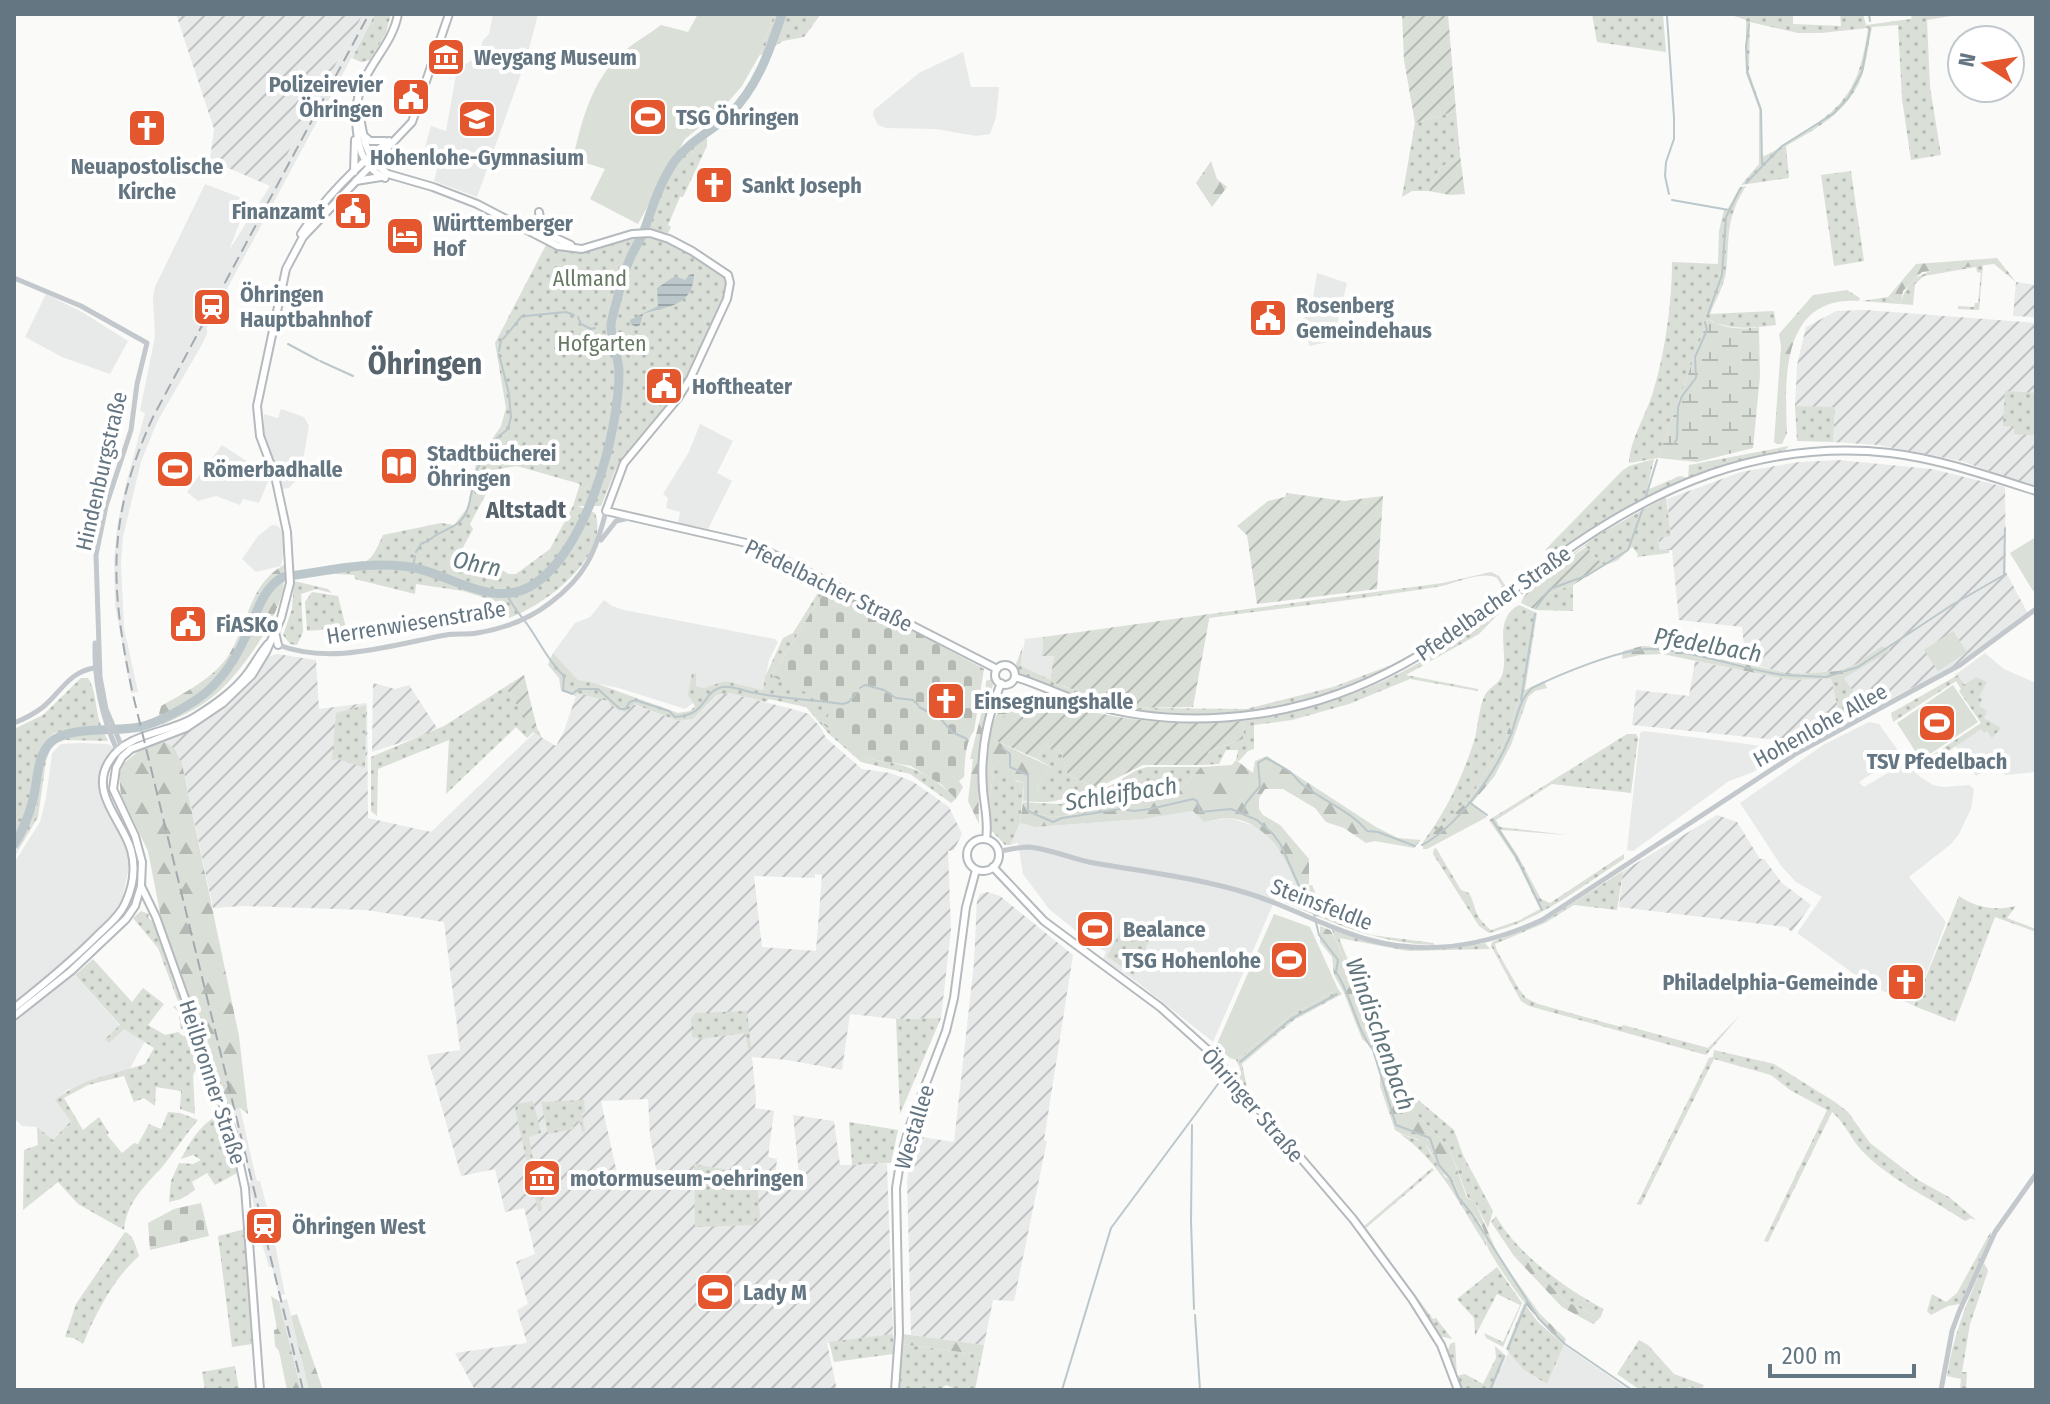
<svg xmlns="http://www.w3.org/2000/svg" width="2050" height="1404" font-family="'Fira Sans Condensed',sans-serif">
  <defs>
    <pattern id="industrial-furrows" width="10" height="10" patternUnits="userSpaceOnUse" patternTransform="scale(2)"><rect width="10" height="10" fill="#e8e9e9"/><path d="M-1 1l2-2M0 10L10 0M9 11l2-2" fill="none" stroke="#c0c1c2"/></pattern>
    <pattern id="grass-dots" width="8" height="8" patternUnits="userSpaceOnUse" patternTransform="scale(2)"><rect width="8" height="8" fill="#dadfd7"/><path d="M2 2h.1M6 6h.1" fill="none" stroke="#b4b9b4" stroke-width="1.8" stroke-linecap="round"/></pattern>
    <pattern id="forest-firs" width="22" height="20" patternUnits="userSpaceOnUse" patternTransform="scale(2)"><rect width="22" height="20" fill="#dadfd7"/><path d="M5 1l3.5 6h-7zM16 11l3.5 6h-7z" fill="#b4b9b4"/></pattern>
    <pattern id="wetland-marsh" width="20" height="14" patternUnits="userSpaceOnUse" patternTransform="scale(2)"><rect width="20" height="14" fill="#dadfd7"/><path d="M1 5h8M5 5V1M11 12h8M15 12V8" fill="none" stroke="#b4b9b4"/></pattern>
    <pattern id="cemetery-stones" width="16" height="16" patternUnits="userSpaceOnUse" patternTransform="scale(2)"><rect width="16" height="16" fill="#dadfd7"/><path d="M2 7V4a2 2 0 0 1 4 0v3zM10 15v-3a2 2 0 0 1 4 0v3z" fill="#b4b9b4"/></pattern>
    <pattern id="garden-furrows" width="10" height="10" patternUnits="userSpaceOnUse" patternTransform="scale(2)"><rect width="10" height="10" fill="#dadfd7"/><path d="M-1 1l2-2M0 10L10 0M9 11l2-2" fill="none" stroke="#b4b9b4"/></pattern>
    <pattern id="water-rules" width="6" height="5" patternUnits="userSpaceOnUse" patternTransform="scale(2)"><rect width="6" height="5" fill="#bbc7cb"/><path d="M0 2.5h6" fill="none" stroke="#9ca6aa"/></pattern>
  </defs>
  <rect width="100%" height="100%" fill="#fafaf8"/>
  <g fill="#e8e9e9">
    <polygon points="363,14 375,14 207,326 207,334 200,348 157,422 141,462 123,537 121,565 124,628 138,692 131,693 115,605 114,560 117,527 125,488 145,413 140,411 155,336 153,297 155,287 205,184 239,197 243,202 242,217 229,250 270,186"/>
    <polygon points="493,14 538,14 527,57 477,197 434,181 441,153 425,147 431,126 446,131 457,69 479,56 483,40 489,34"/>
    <polygon points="963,52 971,87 999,87 996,117 990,134 976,136 936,129 886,128 878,125 873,115 874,110 919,73"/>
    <polygon points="1317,273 1347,283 1333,341 1309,346 1301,298 1313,297"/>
    <polygon points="46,294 82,312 128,341 110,374 62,357 25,337"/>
    <polygon points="281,409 304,417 309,426 300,476 289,488 283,489 264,433 264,414 278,418"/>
    <polygon points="700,424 733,441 717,473 732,481 708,529 678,523 680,512 666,508 668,498 663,494 689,452"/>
    <polygon points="222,445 248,462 248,470 269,479 259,503 243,499 240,505 216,496 198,501 187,492"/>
    <polygon points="272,525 278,526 282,531 284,553 281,566 256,572 242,559 258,536"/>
    <polygon points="604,600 612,606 624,610 775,639 778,642 769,660 763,690 725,681 704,688 696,686 689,695 693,703 685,709 619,688 578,680 553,653 575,623 590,617"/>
    <polygon points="1043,637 1042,656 1054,656 1050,681 1021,666 1025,639"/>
    <polygon points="1985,653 2004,669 2036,683 2036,772 2005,775 1998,762 1976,776 1953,743 1983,723 1955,675"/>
    <polygon points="1869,722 1879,724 1897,749 1899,756 1859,782 1864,787 1906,762 1920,777 1933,785 1944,787 1969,785 1974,789 1971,809 1959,834 1951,844 1909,877 1946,922 1914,1006 1868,984 1797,933 1822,897 1796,882 1782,867 1740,803 1823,745"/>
    <polygon points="1644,731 1778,748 1780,756 1751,773 1729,781 1633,851 1627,850 1640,733"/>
    <polygon points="77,743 108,744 115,748 103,767 101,791 126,847 130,863 122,900 113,916 63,962 120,1026 145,1041 129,1070 67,1090 56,1099 72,1120 53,1140 37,1127 22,1126 14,1118 14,863 40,822 46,798 52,753 61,744"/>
    <polygon points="1193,811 1204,822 1230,818 1261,828 1288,861 1297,886 1281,886 1213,1042 1137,982 1103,959 1106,952 1086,939 1049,909 1023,874 1018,843 1010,845 1020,823 1035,827 1143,819"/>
    <polygon points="221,1065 240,1108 256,1178 257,1181 260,1181 270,1219 285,1294 279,1296 272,1267 269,1267 262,1244 249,1183 251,1182"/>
    <polygon points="287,1299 309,1390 301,1390 279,1301"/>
    <polygon points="1564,1345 1629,1390 1492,1390 1509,1351 1524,1370 1547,1384"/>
  </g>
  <g fill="url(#industrial-furrows)" fill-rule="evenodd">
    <polygon points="176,14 363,14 270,186 210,160 214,129"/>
    <polygon points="2016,282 2036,285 2036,317 2013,316"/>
    <polygon points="1865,310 2036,323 2036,487 1961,461 1878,445 1833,442 1835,408 1795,406 1797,365 1806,327 1836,311"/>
    <polygon points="1838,460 1932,469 2005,487 2006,572 2027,612 1958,664 1867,711 1839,671 1792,674 1746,663 1742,627 1679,620 1672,550 1660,551 1658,537 1671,535 1667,499 1741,472 1799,462"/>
    <path d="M277 654 316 660 319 709 367 703 368 818 431 832 534 733 556 746 564 731 577 693 633 704 678 721 693 719 718 695 729 693 792 709 809 714 821 728 826 738 862 769 890 773 912 781 949 807 962 834 954 850 948 851 951 930 941 1018 896 1019 850 1014 842 1070 787 1060 752 1057 756 1098 755 1108 774 1111 768 1157 777 1159 775 1179 800 1183 793 1115 834 1121 840 1165 887 1164 893 1334 827 1343 837 1390H475L455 1353 527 1343 517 1310 528 1304 516 1262 535 1254 524 1208 505 1212 495 1169 461 1176 427 1055 460 1050 444 922 366 910 243 906 213 908 182 764 161 740 223 703 248 684 268 657ZM815 874 822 875 816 951 762 947 754 876 815 878ZM648 1099 650 1136 657 1173 654 1181 621 1191 601 1101Z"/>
    <polygon points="1695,661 1790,680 1831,678 1841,721 1809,739 1796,742 1632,725 1636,690 1689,696"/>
    <polygon points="373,683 395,689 409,685 437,728 424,735 372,752"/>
    <polygon points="1717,815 1737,822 1760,859 1764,859 1782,883 1811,905 1792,932 1786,927 1619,907 1623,871"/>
    <polygon points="988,892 1000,896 1073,955 1044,1140 1047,1141 1014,1301 993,1300 984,1345 911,1335 907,1180 914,1146 922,1137 954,1142 974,963 977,900 980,894"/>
  </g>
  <g fill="url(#grass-dots)" fill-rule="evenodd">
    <polygon points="375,14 391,14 386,33 370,60 361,62 352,58"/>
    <polygon points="774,14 821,14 804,37 783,41 759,56"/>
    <polygon points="1592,14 1663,14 1666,52 1597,42"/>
    <path d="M1728 14H1793V24L1841 26 1840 14H1863L1866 25 1911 19 1912 14H1963L1927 20 1930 87 1941 155 1911 160 1902 99 1898 25 1872 27C1868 44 1867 62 1861 78 1848 112 1816 129 1786 146L1789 178 1741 185 1759 164V109L1746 73V20ZM1750 22 1798 33H1821L1868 28C1860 83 1849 105 1800 134 1788 142 1776 151 1762 157V110L1749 72Z"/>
    <polygon points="1456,111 1460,155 1440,168 1429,191 1412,191 1402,197 1415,123"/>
    <path d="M707 134V146L683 197H680L668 225 671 227 668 233 645 229C661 191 673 158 707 134Z"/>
    <polygon points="1851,171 1864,261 1834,266 1821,175"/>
    <path d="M1746 186C1725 220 1730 235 1726 272 1724 286 1715 301 1710 314L1774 311 1776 325C1750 328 1731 331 1708 319L1658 458 1629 463C1630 440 1646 415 1653 392 1665 354 1672 302 1672 262L1718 264 1719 231 1724 210H1727L1740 187Z"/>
    <path d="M648 232 671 237 728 275 730 288 685 389 631 452 622 459 615 471 601 506H578L595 513C611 556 544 606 509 618L501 603 463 591 416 584 415 594 355 579 354 575 336 574V568C367 564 370 565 383 535L441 523 454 525 468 507 476 463 501 426 506 408 495 343 548 241 571 249ZM517 466 580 484 573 506 550 549 516 574H508L493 563 461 551 473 529 470 524 486 494V471Z"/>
    <path d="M1983 264 1979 310 1958 309V306L1974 307 1975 303H1978L1981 273 1977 272 1976 267 1924 276 1915 284 1913 305 1861 301 1888 297 1901 304C1909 264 1950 268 1983 264Z"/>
    <polygon points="2005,391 2036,393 2036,435 2014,434 2014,427 2003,426"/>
    <polygon points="1795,406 1835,407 1833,442 1797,441"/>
    <polygon points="1789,446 1785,450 1757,456 1688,478 1640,500 1594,528 1552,558 1545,550 1622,471 1629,466 1654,459 1647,490 1680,476 1688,478 1689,465"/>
    <polygon points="1666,497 1671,536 1658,538 1660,550 1669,549 1669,553 1637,557 1638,554 1632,547 1618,560 1604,566 1585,546 1519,597 1517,595 1598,535"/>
    <path d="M1491 572 1499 576 1508 590C1467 621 1427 651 1381 674 1297 716 1193 727 1102 705 1078 699 1034 689 1018 671L1016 664 1023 646 1021 666 1065 687 1135 708 1246 709 1333 687 1391 665 1438 639 1497 596 1502 586 1497 578C1481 570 1455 584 1437 587 1361 599 1285 608 1209 618L1210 614 1443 583Z"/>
    <polygon points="294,581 328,589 332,593 316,589 301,594 303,632 297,645 290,644 283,635 292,609"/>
    <polygon points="1573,585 1573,611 1536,610 1550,593"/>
    <path d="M827 586 772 676 839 701 864 758C906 765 925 768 956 799L951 803 910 774 861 762 829 734 806 707 769 699 766 702 729 693 717 695 693 719 678 721 634 704 625 712 612 707 608 701 577 693 576 696 561 691 559 678 548 665 553 653 578 680 595 683 678 713 690 711 695 706 688 695 692 673 696 674V686L704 688 725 681 763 690 765 677 783 638 793 633 821 588Z"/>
    <polygon points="312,592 338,596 346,628 307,631 305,602"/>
    <path d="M1514 597V604L1511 601 1479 634 1406 675 1478 689V691L1410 679 1349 704 1292 720 1254 725V749L1248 751 1239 761 1236 760 1238 750H1226L1219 764 1203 765 1209 751 1243 739 1244 721C1357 704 1425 667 1514 597Z"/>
    <path d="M1519 605 1537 613 1525 690 1518 702 1504 742 1469 800 1423 842C1447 810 1463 776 1475 738 1478 725 1479 707 1485 695 1490 686 1500 685 1503 672 1508 648 1493 619 1519 605Z"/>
    <polygon points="1958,675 1964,685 1976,677 1987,682 1979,697 1982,699 1979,706 1987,711 1984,718 2001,728 1992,738 1987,731 1984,733 1981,729 1927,766 1930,770 1927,772 1920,763 1929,760 1928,758 1981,723 1959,691 1961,689 1956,681 1893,722 1891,713"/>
    <path d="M81 678H88C98 693 94 713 103 729L54 733 44 743 29 808 14 838V729L43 715Z"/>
    <polygon points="1831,678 1844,678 1867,711 1842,725"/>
    <polygon points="505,687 534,730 537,728 542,738 533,732 527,738 516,727 446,794 449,740 378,769 377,816 371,811 371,757 444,726"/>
    <polygon points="366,705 365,768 338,759 332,760 336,713"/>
    <polygon points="104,733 108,741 65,740 52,745 46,761 38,817 14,857 37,804 43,760 51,742 58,737"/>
    <path d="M1627 734H1636L1638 738 1631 793 1552 784 1496 820 1500 827 1568 835 1501 830 1518 856 1541 899 1550 903 1624 854V859C1581 887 1540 920 1489 933L1479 926 1433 854 1434 849 1436 848 1461 890 1469 893C1478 910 1472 914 1491 930L1520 920 1540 909 1515 858 1489 820Z"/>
    <path d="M1044 746 1061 751 1068 775 1097 788C1073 793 1064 803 1038 802L1037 785 1051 767 1037 759Z"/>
    <polygon points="1002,761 1016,781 1024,783 1020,823 1010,845 1005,845 991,830 989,809 994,763"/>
    <polygon points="1147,767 1201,767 1177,794 1132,791 1122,810 1053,817 1033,813 1037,803 1061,804 1081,793 1108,787 1137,770"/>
    <polygon points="1623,871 1617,910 1574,905 1545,923 1495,944 1497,951 1519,989 1526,998 1538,1004 1621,1027 1623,1025 1708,1048 1741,1014 1706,1055 1529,1006 1521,1001 1491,946 1492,942 1543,922"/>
    <path d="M1312 885 1322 909 1308 891 1301 893 1306 907 1371 935 1434 943V945C1376 943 1336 924 1283 902L1282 899 1284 892Z"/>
    <path d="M1959 896C1977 908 1994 911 2016 906L2007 918 2036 929V932L1995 917 1955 1022 1914 1006Z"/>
    <polygon points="141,911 149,914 148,917 153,922 194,1029 190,1031 181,1029 178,1011 173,1007 179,1004 158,948 133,918"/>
    <polygon points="1124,926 1154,929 1134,976 1107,956"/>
    <path d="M1331 928C1373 946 1439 953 1485 943L1490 949 1408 951 1339 938 1392 1067 1406 1085 1404 1088 1454 1130 1463 1155 1493 1211 1488 1228 1475 1202 1468 1198 1449 1147 1406 1104 1402 1096 1403 1088 1392 1075Z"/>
    <path d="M93 959 132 1002 143 988 164 1004 148 1025 165 1035 178 1032 183 1036 197 1034 203 1055 193 1075 195 1114 180 1109 181 1091 156 1087 155 1106 144 1098 134 1102 124 1076 88 1085 64 1098 83 1130 99 1117 109 1133 107 1135 122 1153 134 1143 138 1144 149 1124 161 1129 168 1112 180 1113 198 1120C185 1135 175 1151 163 1166 145 1186 127 1201 124 1230L78 1204 58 1182 23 1210 24 1150 38 1145 37 1127 53 1140 71 1121 55 1100C80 1079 115 1074 145 1064L154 1048 124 1029 109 1043 105 1039 120 1025 75 975Z"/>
    <polygon points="1338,989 1342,994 1294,1020 1242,1064 1247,1087 1364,1226 1432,1168 1434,1170 1366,1228 1433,1319 1436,1318 1452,1339 1439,1336 1362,1228 1235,1076 1240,1068 1236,1060 1290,1016"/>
    <polygon points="747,1011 751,1048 748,1049 745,1033 700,1039 692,1037 691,1019 695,1013"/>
    <polygon points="941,1018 900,1114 896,1019"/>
    <path d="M1714 1050 1774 1064 1835 1102 1848 1112 1870 1143 1918 1180 1949 1197 1976 1220 1971 1218 1965 1221C1930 1198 1892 1181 1862 1151 1851 1139 1845 1123 1832 1112L1768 1242 1764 1241 1827 1110 1790 1090 1771 1075 1714 1059 1641 1205 1637 1204 1709 1058 1713 1057Z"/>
    <polygon points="584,1100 585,1112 582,1113 585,1131 582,1132 580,1121 573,1123 574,1129 548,1134 541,1102"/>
    <polygon points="533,1101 541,1133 529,1137 542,1210 538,1211 515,1109 517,1104"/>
    <path d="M216 1116 219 1117 237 1173 215 1185 207 1173 192 1182 195 1190 181 1199 169 1202 171 1181 179 1163 193 1164 201 1160 193 1155 181 1159C190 1141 199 1127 216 1116Z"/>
    <polygon points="849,1122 898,1130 891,1163 852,1165"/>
    <path d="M1400 1134 1424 1142 1445 1177 1453 1180C1464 1204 1484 1221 1487 1247 1462 1209 1439 1160 1400 1134Z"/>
    <polygon points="694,1164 756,1175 760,1216 753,1225 695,1227"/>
    <path d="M1496 1216C1517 1254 1566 1289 1604 1309L1600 1318 1565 1301 1524 1257 1514 1256 1491 1222Z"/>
    <polygon points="245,1229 252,1344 232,1347 218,1236"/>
    <polygon points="1991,1231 1991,1235 1960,1304 1948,1306 1931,1315 1927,1311 1932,1294 1946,1302 1957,1293"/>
    <path d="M125 1232C134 1235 136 1248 139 1256 113 1279 96 1313 83 1344L74 1338 65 1337 76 1304Z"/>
    <path d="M1984 1263 1988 1271 1970 1324 1962 1372H1967L1966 1390H1960L1961 1379 1947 1376C1953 1336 1967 1301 1984 1263Z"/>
    <polygon points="1497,1267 1522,1303 1503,1347 1486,1338 1484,1333 1503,1342 1520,1305 1497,1294 1475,1336 1474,1318 1457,1299"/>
    <polygon points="1524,1303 1538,1322 1564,1345 1547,1384 1524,1370 1506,1349"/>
    <polygon points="893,1334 893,1354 834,1362 829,1342"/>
    <polygon points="1639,1340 1648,1345 1674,1374 1704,1385 1701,1390 1689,1387 1687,1390 1640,1390 1617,1374"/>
    <polygon points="1455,1342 1457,1376 1465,1374 1483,1384 1496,1358 1495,1346 1506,1356 1492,1390 1460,1390 1447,1353 1450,1344"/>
    <polygon points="902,1344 982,1355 975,1390 958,1390 946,1385 940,1390 897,1390"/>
    <polygon points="235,1366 239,1390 205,1390 202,1372"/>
  </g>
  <g fill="url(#forest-firs)">
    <polygon points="1211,161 1217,179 1227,187 1212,207 1196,183"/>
    <polygon points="1997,258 2016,282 1994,264 1922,272 1903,291 1901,304 1888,297 1916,264"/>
    <path d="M1847 290 1860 298 1859 301C1781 296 1785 378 1787 433L1782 444H1777L1774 442 1781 346 1779 334 1813 295Z"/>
    <path d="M284 565C284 573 284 582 283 590 275 624 239 677 211 698 196 710 179 717 162 725L158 718 161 706C185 692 214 679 230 653 248 623 250 583 284 565Z"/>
    <polygon points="1642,646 1660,647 1793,674 1839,671 1856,664 1882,646 1890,651 1844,678 1790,680 1662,654 1640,655 1622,659 1623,651"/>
    <path d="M991 679 993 685C978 739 978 770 979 824L968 801 973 759H970L985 699 986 681Z"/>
    <polygon points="1544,681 1547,688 1535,691 1528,697 1511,745 1494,777 1472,803 1487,817 1427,849 1423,849 1423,842 1469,800 1504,742 1518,702 1525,690"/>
    <path d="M1035 693 1047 697 1019 712 1015 720 994 740 1051 767 1037 785 1038 802 1023 801 1024 783 1006 776 1001 761 994 764 989 809C982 773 981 731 1006 701H1023Z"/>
    <polygon points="161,740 174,748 182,764 239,1036 248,1114 240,1108 229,1111 161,918 148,851 121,795 119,776 124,763 140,750"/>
    <path d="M1267 756 1376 827 1398 838 1421 840 1414 848 1375 841 1366 843 1344 828 1326 822 1315 808 1283 789H1265L1259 798V809L1263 815 1280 825 1309 859V884L1297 886C1285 855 1266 821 1229 818 1221 818 1212 821 1204 822L1193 811 1143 819 1035 827 1020 823 1023 802 1037 803 1033 813 1053 817 1122 810 1132 791 1177 794 1201 767 1232 765 1236 760 1253 773 1255 761Z"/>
    <path d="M1320 926 1330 930 1335 938 1392 1075 1403 1088 1402 1096 1406 1104 1449 1147 1467 1198 1475 1202 1499 1257 1540 1314 1566 1339 1564 1345C1534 1318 1510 1286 1490 1252 1485 1244 1487 1236 1483 1228 1473 1211 1461 1198 1453 1180 1437 1174 1436 1156 1425 1144 1418 1137 1404 1137 1395 1130L1380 1086V1065L1373 1048 1362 1039 1344 993 1334 975 1332 957 1320 942Z"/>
    <polygon points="1514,1256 1524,1257 1565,1301 1600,1318 1593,1324 1562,1307"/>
    <polygon points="271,1296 279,1301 301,1390 287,1390 279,1351 275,1346 274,1330 277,1329"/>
    <polygon points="297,1314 323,1390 309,1390 291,1316"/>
    <polygon points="902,1334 911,1335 984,1345 982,1355 902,1344"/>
  </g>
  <path fill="url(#wetland-marsh)" d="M1708 319C1725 329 1740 330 1759 327L1760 376 1753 448 1697 462 1658 458Z"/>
  <g fill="url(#cemetery-stones)">
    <path d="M827 586 872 610 870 614 919 634 984 669 974 731C965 742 965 762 964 777L959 781 963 787 956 799 942 785 911 766 864 758 823 724 834 706 772 676Z"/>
    <polygon points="201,1203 209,1236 150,1250 148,1223 174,1209"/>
  </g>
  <g fill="url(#garden-furrows)">
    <polygon points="1402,14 1448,14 1456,111 1415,123 1404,60"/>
    <polygon points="1460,155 1465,194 1450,195 1429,191 1440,168"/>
    <polygon points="1287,493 1344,501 1383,496 1377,589 1257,604 1247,535 1237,526 1268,501 1285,497"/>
    <path d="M1586 547 1604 566 1573 585 1550 593 1536 610 1521 603C1528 583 1568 560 1586 547Z"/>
    <polygon points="1210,614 1193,707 1135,708 1099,699 1050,681 1054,656 1042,656 1043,637"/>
    <polygon points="524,675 537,728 534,731 505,687"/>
    <path d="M1047 697C1110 723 1178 725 1244 721L1243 739 1209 751 1203 765H1143L1097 788 1068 775 1061 751 1044 746 1037 759 994 740 1004 716 1015 720 1019 712Z"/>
  </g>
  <g fill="#dadfd7">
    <path d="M698 14H774L759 56 742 86 720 111 685 139 638 224 590 199 605 169 573 159C581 123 591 83 619 56 631 44 648 35 661 25L688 32Z"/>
    <polygon points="2036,537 2036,590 2033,591 2010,553"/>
    <polygon points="1953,631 1967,652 1938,671 1924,650"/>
    <polygon points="1953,685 1978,722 1921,760 1897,723"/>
    <polygon points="1274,914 1310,927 1338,989 1290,1016 1236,1060 1230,1058 1216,1046"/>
  </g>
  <path fill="url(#water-rules)" d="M694 274C693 306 669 306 643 314L640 325 636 327 631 324 630 320 658 306 657 288 675 276 685 280 689 275Z"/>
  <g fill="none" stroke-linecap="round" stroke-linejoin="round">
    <g stroke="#bbc7cb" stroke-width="2">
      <polyline points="1869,14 1870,21"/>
      <polyline points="1667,16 1674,118 1674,139 1666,162 1665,176 1669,194"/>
      <polyline points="1749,24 1746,46 1747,72 1761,110 1762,164"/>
      <polyline points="1746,183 1782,146 1833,114 1848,98 1862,72 1870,29"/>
      <polyline points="1672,200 1729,210"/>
      <polyline points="1708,314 1722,275 1726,217 1740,189"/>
      <polyline points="525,316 566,312 574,315"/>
      <polyline points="578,317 581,324 591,329 595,328"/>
      <polyline points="503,339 522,316"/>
      <polyline points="288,344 318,360"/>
      <polyline points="499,351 501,341"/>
      <polyline points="320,361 353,376"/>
      <polyline points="497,438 508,429 511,417 509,394 499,354"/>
      <polyline points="1674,444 1677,439 1678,407 1682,396 1696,378 1695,357 1707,330 1705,322"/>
      <polyline points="1646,496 1657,460"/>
      <polyline points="470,499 477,469 496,439"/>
      <path d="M427 542C444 525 464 532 470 500"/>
      <polyline points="416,552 421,544 425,542"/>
      <polyline points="413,567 415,556"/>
      <path d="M506 592C511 605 519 613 527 624 540 642 547 660 564 676L563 690 572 694 579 689H598L620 709H625L630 702 635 700 669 711 675 717C707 715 702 694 719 688 729 684 744 691 755 693 784 699 814 700 843 704L849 702 856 693"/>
      <polyline points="1536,608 1550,589 1588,575 1628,550 1643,508"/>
      <polyline points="860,688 865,685 884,690 896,698 913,700 918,705"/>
      <polyline points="1521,700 1535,614"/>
      <polyline points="919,707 940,718 952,732 967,739"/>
      <path d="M1002 748 1010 754V767L1028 775V811L1053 822 1062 818 1121 809 1134 811 1150 809 1193 799 1197 801 1200 812 1231 809 1257 820 1273 834 1281 845 1303 895 1312 906 1319 935 1338 960 1336 972C1352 996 1355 1027 1373 1050L1396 1125 1430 1138 1439 1165 1450 1178 1458 1197 1472 1214 1539 1319 1565 1344 1632 1390"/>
      <polyline points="1469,802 1487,815"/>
      <path d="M1243 812 1246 803 1260 786 1258 763 1266 758C1274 762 1282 767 1289 771 1294 775 1298 781 1303 785 1322 800 1352 812 1367 831L1378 832 1415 846"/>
      <polyline points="1493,821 1517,858 1542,910"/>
      <path d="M1422 845C1457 827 1494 775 1509 739 1517 722 1517 702 1532 688 1558 675 1620 649 1649 649 1689 649 1741 669 1783 675L1826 677 1858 667 1952 605 2004 575 2005 528"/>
      <polyline points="1240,1062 1291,1019 1337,994"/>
      <polyline points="1192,1125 1191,1221 1194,1309"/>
      <polyline points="1195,1315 1200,1390"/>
      <polyline points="1508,1348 1527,1302"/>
      <polyline points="1062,1390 1111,1228 1218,1084"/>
      <polyline points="1490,1390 1504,1356"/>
    </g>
    <path stroke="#bbc7cb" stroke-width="9" d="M14 845C22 832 29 815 33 800 38 780 36 757 51 742 67 726 117 732 140 727 160 722 179 711 196 700 217 686 234 662 245 638 256 617 261 589 283 577 323 572 369 560 410 567 449 573 491 609 531 586 586 554 619 432 619 373 619 357 611 341 611 325 612 316 616 305 618 296 621 284 624 272 629 261 633 250 641 240 645 228 653 205 660 183 674 162 689 141 711 132 729 115 757 88 770 50 782 14"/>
    <defs>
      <g id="major">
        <polyline points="357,103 365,143 373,162 388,174 433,187 477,204 558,246 582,249 632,234 650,233 669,239 692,251 728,275 730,283 727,299 690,379 678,398 624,463 606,511 755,545 997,669"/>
        <path d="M357 104C362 67 392 48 398 14"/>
        <path d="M356 119C357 144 361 167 385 178"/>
        <polyline points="363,135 370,141 385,141"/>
        <polyline points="354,172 355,140"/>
        <polyline points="356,181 381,177"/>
        <polyline points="539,212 541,224 548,232"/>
        <polyline points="526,224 571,245"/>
        <path d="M301 234C323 200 356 166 389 141"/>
        <polyline points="275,632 278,645"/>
        <circle cx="1005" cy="675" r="10"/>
        <path d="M1015 677C1040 684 1063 697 1089 704 1142 719 1201 722 1257 714 1380 697 1457 632 1553 560 1654 486 1762 439 1890 453 1940 459 1988 476 2036 491"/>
        <circle cx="983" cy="855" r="16"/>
        <path d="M986 839C989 821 984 806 983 789 980 752 987 717 1001 683"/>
        <polyline points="993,867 1044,921 1160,1007 1210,1052 1353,1219 1412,1299 1441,1345 1458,1390"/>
        <polyline points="141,886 156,917 233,1133 245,1188 260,1390"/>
        <path d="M14 1008C43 985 71 962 97 936 107 926 119 917 125 904 133 887 136 868 131 850 123 821 88 792 110 760 128 732 168 734 195 717 214 705 233 692 247 674 254 665 260 653 268 644"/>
        <polyline points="14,1016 71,971 126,919 135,906 141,886 142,862 135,836 113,789 116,768 122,757 131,749 186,728 223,703 252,675 266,652 281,618 290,583 287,532 275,476 260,436 257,406 286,269 303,237 412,122 449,14"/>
        <polyline points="895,1390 899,1334 896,1188 901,1157 909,1128 946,1031 954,998 966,907 976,870"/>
      </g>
    </defs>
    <use href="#major" stroke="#b5babe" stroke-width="10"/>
    <g stroke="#c3c8cc" stroke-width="5">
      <polyline points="14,278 81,306 147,343 137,384 131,430 106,506 96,555 100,677 106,709 121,745"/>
      <polyline points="601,540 616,521 629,518"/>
      <path d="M95 643C94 681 101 715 117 750"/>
      <path d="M276 644C330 666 391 645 446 635 456 633 467 635 477 633 503 629 529 619 550 603 585 577 596 552 606 511"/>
      <path d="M14 723C24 719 34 714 43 707 61 692 69 672 94 668"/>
      <path d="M998 851C1008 850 1019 847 1029 847 1050 849 1073 859 1094 863 1146 872 1199 878 1250 894 1291 907 1329 929 1370 940 1428 956 1488 945 1542 920L1797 753 1960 665 2036 609"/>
      <polyline points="1941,1390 1952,1331 1959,1312 1995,1232 2036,1174"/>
    </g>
    <use href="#major" stroke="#fff" stroke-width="6"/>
    <path stroke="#a2aab0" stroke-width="2" stroke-dasharray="12 6" stroke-linecap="butt" d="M303 1390 133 695C110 587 106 520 153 417L369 14"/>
  </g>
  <defs>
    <symbol id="museum-square" viewBox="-11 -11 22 22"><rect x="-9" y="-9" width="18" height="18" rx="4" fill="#e4572e" stroke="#fff"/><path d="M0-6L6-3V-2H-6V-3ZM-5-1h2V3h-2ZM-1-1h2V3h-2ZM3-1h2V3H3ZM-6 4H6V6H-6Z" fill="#fff"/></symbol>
    <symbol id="civic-square" viewBox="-11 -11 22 22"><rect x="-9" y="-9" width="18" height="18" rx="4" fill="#e4572e" stroke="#fff"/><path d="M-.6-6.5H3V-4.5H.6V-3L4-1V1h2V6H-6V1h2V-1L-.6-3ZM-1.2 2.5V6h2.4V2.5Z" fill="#fff"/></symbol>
    <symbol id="stadium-square" viewBox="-11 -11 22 22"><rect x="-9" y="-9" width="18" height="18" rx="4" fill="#e4572e" stroke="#fff"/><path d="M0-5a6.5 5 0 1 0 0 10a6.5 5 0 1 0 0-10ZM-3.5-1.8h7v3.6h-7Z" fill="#fff"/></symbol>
    <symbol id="school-square" viewBox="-11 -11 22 22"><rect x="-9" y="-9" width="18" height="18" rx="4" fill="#e4572e" stroke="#fff"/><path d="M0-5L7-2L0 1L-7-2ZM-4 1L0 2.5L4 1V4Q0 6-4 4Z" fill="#fff"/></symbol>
    <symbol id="church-square" viewBox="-11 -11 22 22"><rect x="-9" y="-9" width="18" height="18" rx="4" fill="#e4572e" stroke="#fff"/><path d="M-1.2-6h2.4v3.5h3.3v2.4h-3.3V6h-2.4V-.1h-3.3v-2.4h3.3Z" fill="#fff"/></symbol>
    <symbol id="hotel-square" viewBox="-11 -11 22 22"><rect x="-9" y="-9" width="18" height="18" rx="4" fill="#e4572e" stroke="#fff"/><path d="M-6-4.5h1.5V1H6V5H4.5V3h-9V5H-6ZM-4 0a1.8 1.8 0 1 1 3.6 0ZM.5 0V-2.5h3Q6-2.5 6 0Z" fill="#fff"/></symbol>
    <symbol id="station-square" viewBox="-11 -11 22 22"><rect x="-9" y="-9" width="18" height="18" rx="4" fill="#e4572e" stroke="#fff"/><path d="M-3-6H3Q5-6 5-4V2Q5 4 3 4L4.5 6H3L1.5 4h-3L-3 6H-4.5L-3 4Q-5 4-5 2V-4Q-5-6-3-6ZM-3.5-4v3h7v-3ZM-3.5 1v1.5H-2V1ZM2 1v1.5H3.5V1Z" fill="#fff"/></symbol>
    <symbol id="library-square" viewBox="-11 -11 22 22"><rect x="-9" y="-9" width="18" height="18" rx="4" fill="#e4572e" stroke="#fff"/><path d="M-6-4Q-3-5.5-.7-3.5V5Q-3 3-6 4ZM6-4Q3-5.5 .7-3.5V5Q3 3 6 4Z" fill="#fff"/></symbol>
  </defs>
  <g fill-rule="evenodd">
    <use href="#museum-square" x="424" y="35" width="44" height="44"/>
    <use href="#civic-square" x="389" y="75" width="44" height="44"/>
    <use href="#stadium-square" x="626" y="95" width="44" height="44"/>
    <use href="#school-square" x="455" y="97" width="44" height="44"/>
    <use href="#church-square" x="125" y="106" width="44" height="44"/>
    <use href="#church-square" x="692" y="163" width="44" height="44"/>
    <use href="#civic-square" x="331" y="189" width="44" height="44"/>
    <use href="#hotel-square" x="383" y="214" width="44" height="44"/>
    <use href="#station-square" x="190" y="285" width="44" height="44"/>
    <use href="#civic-square" x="1246" y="296" width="44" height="44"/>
    <use href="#civic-square" x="642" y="364" width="44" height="44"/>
    <use href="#library-square" x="377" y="444" width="44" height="44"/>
    <use href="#stadium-square" x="153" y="447" width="44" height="44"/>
    <use href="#civic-square" x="166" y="602" width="44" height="44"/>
    <use href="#church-square" x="924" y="679" width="44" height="44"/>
    <use href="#stadium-square" x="1915" y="701" width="44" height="44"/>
    <use href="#stadium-square" x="1073" y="907" width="44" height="44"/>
    <use href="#stadium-square" x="1267" y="938" width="44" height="44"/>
    <use href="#church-square" x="1884" y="960" width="44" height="44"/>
    <use href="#museum-square" x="520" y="1156" width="44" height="44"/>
    <use href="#station-square" x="242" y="1204" width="44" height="44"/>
    <use href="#stadium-square" x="693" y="1270" width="44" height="44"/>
  </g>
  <g text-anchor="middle" stroke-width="8" stroke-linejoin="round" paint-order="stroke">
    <g font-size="22" font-weight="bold" fill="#657683" stroke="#fff" text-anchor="start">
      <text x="474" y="65">Weygang Museum</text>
      <text x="383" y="92" text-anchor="end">Polizeirevier<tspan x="383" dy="25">Öhringen</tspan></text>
      <text x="676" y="125">TSG Öhringen</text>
      <text x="477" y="165" text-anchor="middle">Hohenlohe-Gymnasium</text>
      <text x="147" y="174" text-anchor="middle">Neuapostolische<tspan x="147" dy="25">Kirche</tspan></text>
      <text x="742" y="193">Sankt Joseph</text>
      <text x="325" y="219" text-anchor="end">Finanzamt</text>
      <text x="433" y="231">Württemberger<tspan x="433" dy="25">Hof</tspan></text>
      <text x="240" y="302">Öhringen<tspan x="240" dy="25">Hauptbahnhof</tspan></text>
      <text x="1296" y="313">Rosenberg<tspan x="1296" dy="25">Gemeindehaus</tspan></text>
      <text x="692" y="394">Hoftheater</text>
      <text x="427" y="461">Stadtbücherei<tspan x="427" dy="25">Öhringen</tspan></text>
      <text x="203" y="477">Römerbadhalle</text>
      <text x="216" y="632">FiASKo</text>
      <text x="974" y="709">Einsegnungshalle</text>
      <text x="1937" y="769" text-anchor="middle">TSV Pfedelbach</text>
      <text x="1123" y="937">Bealance</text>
      <text x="1261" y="968" text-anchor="end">TSG Hohenlohe</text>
      <text x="1878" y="990" text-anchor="end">Philadelphia-Gemeinde</text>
      <text x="570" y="1186">motormuseum-oehringen</text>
      <text x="292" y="1234">Öhringen West</text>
      <text x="743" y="1300">Lady M</text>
    </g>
    <g font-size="22" fill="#687a64" stroke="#fff">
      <text x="590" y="286">Allmand</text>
      <text x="602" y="351">Hofgarten</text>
    </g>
    <g font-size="22" fill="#657683" stroke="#fff">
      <text transform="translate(101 471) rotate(-77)" y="8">Hindenburgstraße</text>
      <text transform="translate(829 585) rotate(26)" y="8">Pfedelbacher Straße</text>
      <text transform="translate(1493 603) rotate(-35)" y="8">Pfedelbacher Straße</text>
      <text transform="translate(416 622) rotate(-9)" y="8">Herrenwiesenstraße</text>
      <text transform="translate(1820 725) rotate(-29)" y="8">Hohenlohe Allee</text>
      <text transform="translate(1322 904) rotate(21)" y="8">Steinsfeldle</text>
      <text transform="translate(213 1082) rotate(72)" y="8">Heilbronner Straße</text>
      <text transform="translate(1253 1105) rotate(49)" y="8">Öhringer Straße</text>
      <text transform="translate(914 1127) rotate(-73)" y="8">Westallee</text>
    </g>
    <g font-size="24" font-weight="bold" fill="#57646e" stroke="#fff">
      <text x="526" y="518">Altstadt</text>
    </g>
    <g font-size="24" font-style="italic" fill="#60757c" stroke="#fff">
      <text transform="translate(477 564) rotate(12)" y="8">Ohrn</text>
      <text transform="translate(1708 645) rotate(10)" y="8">Pfedelbach</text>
      <text transform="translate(1121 794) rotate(-9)" y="8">Schleifbach</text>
      <text transform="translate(1380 1034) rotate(70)" y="8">Windischenbach</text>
    </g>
    <g font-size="30" font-weight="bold" fill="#57646e" stroke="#fff">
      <text x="425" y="374">Öhringen</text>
    </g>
  </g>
  <rect width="2050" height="1404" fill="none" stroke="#657683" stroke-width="32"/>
  <g transform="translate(1986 64) rotate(282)"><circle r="38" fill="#ffffff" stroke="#c1c8cd" stroke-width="2"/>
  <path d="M0-6L14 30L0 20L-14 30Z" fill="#e4572e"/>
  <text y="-12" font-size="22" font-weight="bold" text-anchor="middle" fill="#657683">N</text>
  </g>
  <path d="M1770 1364v12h144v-12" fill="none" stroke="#657683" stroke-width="4"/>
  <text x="1782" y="1364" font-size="24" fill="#657683" stroke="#ffffff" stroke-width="6" paint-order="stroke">200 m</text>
</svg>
